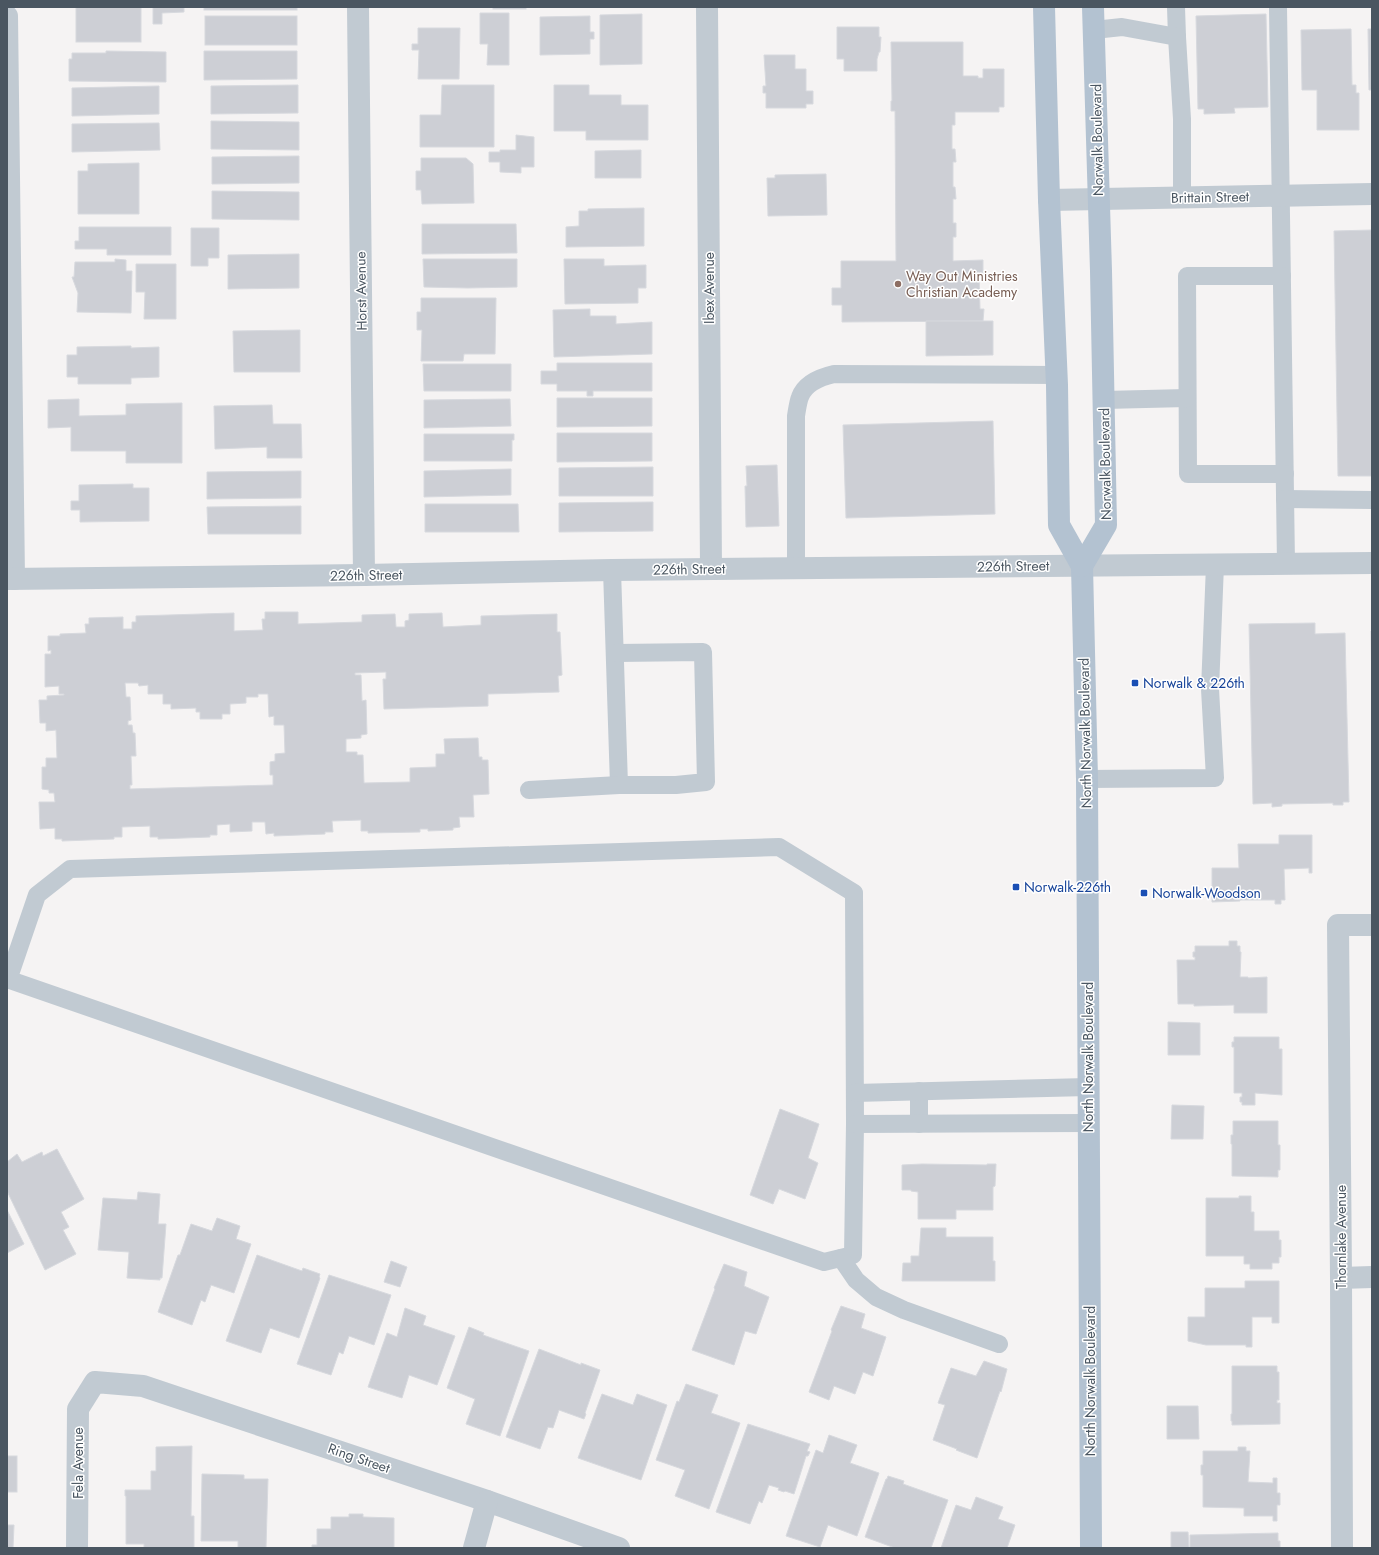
<svg xmlns="http://www.w3.org/2000/svg" width="1379" height="1555" font-family="Jost,sans-serif">
  <rect width="100%" height="100%" fill="#f5f3f3"/>
  <g fill="#cdcfd5" stroke="#d7d9de" fill-rule="evenodd">
    <rect x="76" y="7" width="65" height="35"/>
    <polygon points="153,7 184,7 184,12 162,13 162,24 153,24"/>
    <rect x="204" y="7" width="93" height="3"/>
    <rect x="493" y="7" width="33" height="2"/>
    <polygon points="480,13 509,13 509,65 487,65 488,44 480,44"/>
    <polygon points="642,14 642,64 600,65 600,15"/>
    <polygon points="1266,14 1268,107 1234,108 1235,113 1204,114 1204,109 1198,109 1196,16"/>
    <rect x="205" y="16" width="92" height="29"/>
    <polygon points="590,16 590,32 594,32 594,39 590,39 590,54 540,55 540,17"/>
    <polygon points="837,27 879,27 879,37 881,37 880,52 879,52 877,59 877,71 844,71 844,59 837,59"/>
    <polygon points="418,28 460,28 459,79 418,79 419,50 412,50 412,44 418,44"/>
    <polygon points="1351,29 1352,85 1356,85 1356,93 1359,93 1359,130 1317,130 1317,90 1302,90 1301,30"/>
    <polygon points="1368,29 1372,29 1372,90 1369,90"/>
    <polygon points="891,42 963,42 963,76 978,76 978,78 983,78 983,69 1004,69 1004,107 999,107 999,112 955,112 955,125 952,125 952,149 955,149 956,162 953,162 953,187 955,187 956,199 953,199 953,223 956,223 956,237 953,237 953,261 983,260 983,274 979,274 980,309 984,309 983,321 842,322 842,305 832,305 832,288 841,288 841,261 896,261 895,111 891,111 891,101 892,101"/>
    <polygon points="106,51 166,52 166,82 69,81 69,59 72,59 72,53 106,53"/>
    <polygon points="204,51 297,51 297,79 204,80"/>
    <polygon points="764,55 795,55 795,69 806,69 806,91 813,91 813,104 806,104 806,108 766,108 766,93 763,93 763,86 766,86"/>
    <polygon points="298,85 298,113 211,114 211,86"/>
    <polygon points="442,85 494,85 494,147 420,147 420,115 441,115"/>
    <polygon points="554,85 589,85 589,95 621,95 621,105 648,105 648,140 586,140 586,131 554,131"/>
    <polygon points="159,86 159,114 72,116 72,88"/>
    <polygon points="211,121 299,122 299,150 211,149"/>
    <polygon points="159,123 160,150 72,152 72,124"/>
    <polygon points="516,135 534,137 534,167 521,167 521,173 500,172 500,162 489,162 489,152 500,152 500,150 516,150"/>
    <polygon points="641,150 641,178 595,178 595,151"/>
    <polygon points="299,156 299,183 212,184 212,157"/>
    <polygon points="421,158 466,158 473,164 474,203 422,204 421,190 416,190 416,171 421,171"/>
    <polygon points="139,163 139,214 78,214 78,171 88,171 88,164"/>
    <polygon points="826,174 827,215 768,216 767,178 775,178 775,175"/>
    <polygon points="212,191 299,192 299,220 212,219"/>
    <polygon points="644,208 644,246 566,247 566,227 579,226 579,211 588,211 588,209"/>
    <polygon points="422,224 516,224 517,253 422,254"/>
    <polygon points="79,227 171,227 171,255 107,255 107,249 75,249 75,241 79,241"/>
    <polygon points="191,228 219,228 219,258 208,258 208,266 191,266"/>
    <polygon points="1372,230 1372,476 1338,476 1334,231"/>
    <polygon points="299,254 299,288 228,289 228,255"/>
    <polygon points="115,259 126,260 126,271 132,271 131,313 77,312 78,293 72,277 74,277 75,262 115,262"/>
    <polygon points="423,259 517,259 517,287 468,288 424,287"/>
    <polygon points="564,259 604,259 604,266 646,265 646,288 638,288 638,303 565,304"/>
    <polygon points="136,264 176,264 176,319 144,319 145,292 136,292"/>
    <polygon points="421,298 496,298 495,354 464,354 463,361 421,361 422,330 417,330 417,312 421,312"/>
    <polygon points="590,309 590,316 616,316 616,324 652,322 652,354 554,357 553,310"/>
    <polygon points="926,321 993,321 993,355 926,356"/>
    <polygon points="300,330 300,372 234,372 233,331"/>
    <polygon points="131,346 131,348 159,347 159,377 131,378 131,384 78,384 78,377 67,377 67,355 77,355 77,347"/>
    <polygon points="557,363 652,363 652,391 593,391 593,396 587,396 587,391 557,391 557,384 541,384 541,371 557,371"/>
    <polygon points="423,364 511,364 511,391 424,391"/>
    <polygon points="557,398 652,398 652,426 557,427"/>
    <polygon points="79,399 79,416 126,415 126,404 182,403 182,463 126,463 126,451 71,451 71,427 48,428 48,400"/>
    <polygon points="510,399 511,426 424,428 424,400"/>
    <polygon points="272,405 273,424 301,424 302,458 267,458 267,447 215,449 214,406"/>
    <polygon points="993,421 995,514 846,518 843,425"/>
    <polygon points="557,433 652,433 652,461 557,462"/>
    <polygon points="424,434 514,434 514,440 512,440 512,461 424,461"/>
    <polygon points="777,465 779,526 746,527 745,486 747,486 746,466"/>
    <polygon points="653,467 653,496 559,496 559,468"/>
    <polygon points="511,469 511,495 424,497 424,471"/>
    <polygon points="301,471 301,498 207,499 207,472"/>
    <polygon points="133,484 133,488 149,488 149,521 80,522 80,510 71,510 71,501 79,501 79,485"/>
    <polygon points="653,502 653,531 559,532 559,503"/>
    <polygon points="425,504 518,504 519,532 425,532"/>
    <polygon points="301,506 301,534 208,534 207,507"/>
    <path d="M265 612H298V624L362 622V615L395 614 396 627H405V621L409 620V614L442 613 443 627 481 625V616L557 614V632H560L562 675 558 676 559 692 488 694V706L384 709 383 679H386V672L355 673V675H361L362 701 366 700 367 734 361 735V738L346 739V752H357V755H363L364 783 410 782V768L436 767V754H445L444 739 478 738 479 757H482V760H488L489 794 473 795 474 817H459L460 827 453 828V830L428 831V829H420V832L368 833V831H361V820L332 821 333 832H325V834L274 836V833L266 834 265 822H252V831L230 832V824L217 825V835H210V837L158 839V837H150V826L122 827V837H114V839L62 841V839H55V828L40 829 39 802H55L54 793H49V790L42 789V767H46V758H57L56 730 46 731V723H40L39 700H47V696L64 695V694H59V686L45 687V654H51V650L48 651V636H60V634L86 633 85 624H89V618L123 617V629H132V622H136V616L234 613V631L263 630 262 619H265ZM125 683H138L139 686 148 685V694H163V704H171V709L196 708V712H200V719H222V714H230V704L246 703V697H258V694H268L269 717 274 716V725H284L285 753 275 754V761L270 762V775H273V785L130 789V785H132L131 756H136L135 733H133L132 725H128V721L131 720 130 697H126Z"/>
    <polygon points="1315,623 1315,634 1345,633 1349,802 1343,802 1343,805 1333,805 1333,803 1282,804 1282,806 1272,807 1272,803 1253,804 1249,624"/>
    <polygon points="1371,631 1372,631 1372,691"/>
    <polygon points="1279,835 1312,835 1312,873 1309,873 1309,868 1284,869 1285,900 1281,900 1281,904 1275,904 1275,900 1240,900 1240,901 1212,902 1212,868 1239,868 1238,844 1279,844"/>
    <polygon points="1229,941 1237,941 1237,946 1240,946 1240,952 1241,952 1240,977 1248,977 1248,978 1267,977 1267,1013 1234,1013 1234,1005 1194,1006 1194,1004 1178,1004 1177,960 1195,960 1195,957 1193,957 1193,952 1195,952 1195,946 1229,946"/>
    <polygon points="1168,1022 1200,1023 1200,1055 1168,1055"/>
    <polygon points="1234,1037 1279,1037 1279,1049 1282,1049 1282,1095 1255,1093 1255,1105 1242,1105 1242,1102 1240,1102 1240,1097 1242,1097 1242,1093 1234,1093 1234,1047 1232,1047 1232,1042 1234,1042"/>
    <polygon points="1172,1105 1204,1106 1203,1139 1171,1139"/>
    <polygon points="780,1109 819,1124 808,1158 818,1163 805,1199 779,1189 773,1204 750,1195"/>
    <polygon points="1233,1121 1278,1121 1278,1145 1280,1145 1280,1170 1278,1170 1278,1177 1232,1176 1232,1144 1231,1144 1231,1135 1233,1135"/>
    <polygon points="57,1149 84,1199 61,1212 69,1227 63,1230 76,1254 45,1270 7,1191 7,1162 17,1154 22,1162 42,1152 43,1156"/>
    <polygon points="922,1164 987,1165 987,1164 996,1164 995,1186 993,1187 993,1210 956,1210 956,1219 918,1219 918,1192 911,1191 911,1190 902,1190 902,1165"/>
    <polygon points="138,1192 160,1194 158,1224 166,1224 162,1278 160,1278 160,1280 127,1278 129,1252 98,1250 103,1198 137,1200"/>
    <polygon points="1239,1196 1251,1196 1251,1212 1254,1212 1254,1231 1279,1231 1279,1240 1281,1240 1281,1257 1279,1257 1279,1263 1272,1263 1272,1269 1250,1269 1250,1264 1244,1264 1244,1256 1206,1256 1206,1198 1239,1198"/>
    <polygon points="7,1210 24,1244 7,1253"/>
    <polygon points="217,1218 240,1226 236,1239 251,1244 234,1293 211,1285 205,1302 201,1300 192,1325 158,1312 178,1255 180,1255 191,1224 212,1231"/>
    <polygon points="921,1228 946,1228 946,1237 993,1237 993,1261 995,1261 995,1281 902,1281 903,1263 911,1263 911,1256 919,1256"/>
    <polygon points="257,1255 302,1271 303,1268 320,1274 319,1277 320,1278 299,1338 270,1328 261,1353 226,1341"/>
    <polygon points="391,1261 407,1267 400,1287 384,1282"/>
    <polygon points="724,1264 747,1272 744,1286 769,1297 756,1334 745,1331 734,1365 692,1350 715,1289 714,1288"/>
    <polygon points="329,1275 391,1295 374,1345 349,1336 343,1354 339,1352 331,1375 297,1364"/>
    <polygon points="1245,1281 1279,1281 1279,1323 1272,1323 1272,1317 1252,1317 1252,1347 1246,1347 1246,1345 1206,1345 1188,1341 1188,1317 1205,1317 1205,1288 1245,1288"/>
    <polygon points="841,1306 865,1314 861,1328 886,1337 873,1376 863,1372 855,1394 834,1386 829,1400 809,1392 832,1331 831,1330"/>
    <polygon points="405,1308 426,1316 423,1325 455,1336 437,1385 409,1375 402,1398 368,1387 387,1333 397,1337"/>
    <polygon points="469,1327 484,1333 483,1335 529,1351 500,1436 466,1424 475,1399 447,1388"/>
    <polygon points="539,1349 581,1365 581,1363 600,1370 585,1413 586,1414 584,1419 559,1410 553,1428 548,1427 540,1449 506,1437"/>
    <polygon points="984,1361 1007,1369 1001,1392 1000,1391 977,1458 956,1450 957,1449 933,1440 945,1405 938,1403 951,1368 976,1376"/>
    <polygon points="1232,1366 1277,1366 1277,1372 1279,1372 1279,1400 1277,1400 1277,1403 1280,1403 1280,1424 1232,1425 1232,1421 1231,1421 1231,1414 1232,1414"/>
    <polygon points="686,1384 718,1395 711,1413 740,1423 709,1509 675,1496 685,1470 656,1460 677,1401 679,1402"/>
    <polygon points="602,1394 633,1405 637,1394 667,1405 641,1480 578,1458"/>
    <polygon points="1167,1406 1198,1406 1199,1439 1167,1439"/>
    <polygon points="748,1424 810,1444 807,1451 810,1452 808,1456 806,1456 794,1494 785,1491 784,1492 778,1490 779,1488 769,1485 762,1503 759,1501 750,1524 716,1512"/>
    <polygon points="829,1435 857,1445 850,1463 879,1473 857,1536 828,1525 820,1547 786,1536 816,1450 823,1453"/>
    <polygon points="192,1446 191,1516 194,1516 194,1548 144,1548 144,1544 126,1544 126,1496 125,1496 125,1490 151,1490 151,1471 156,1471 156,1447"/>
    <polygon points="1238,1447 1246,1447 1246,1451 1250,1451 1248,1482 1273,1483 1273,1478 1277,1478 1277,1493 1280,1493 1280,1505 1277,1505 1277,1521 1273,1521 1273,1516 1244,1516 1244,1508 1203,1507 1203,1475 1201,1475 1201,1465 1203,1465 1203,1451 1238,1451"/>
    <rect x="7" y="1456" width="10" height="36"/>
    <polygon points="202,1474 244,1475 244,1479 268,1479 266,1548 238,1548 238,1541 201,1541"/>
    <polygon points="888,1476 904,1481 903,1484 948,1500 931,1548 895,1548 865,1537 886,1479 887,1479"/>
    <polygon points="976,1497 1003,1507 998,1519 1015,1525 1007,1548 941,1548 956,1505 971,1510"/>
    <polygon points="7,1499 7,1525 14,1525 13,1548 7,1548"/>
    <polygon points="349,1514 363,1514 363,1517 394,1518 394,1548 312,1548 312,1545 317,1545 317,1529 331,1529 331,1517 349,1517"/>
    <polygon points="1171,1532 1188,1532 1189,1548 1171,1548"/>
    <polygon points="1278,1533 1278,1541 1280,1541 1280,1548 1190,1548 1190,1535"/>
  </g>
  <g fill="none" stroke-linecap="round" stroke-linejoin="round">
    <g stroke="#c1cad2" stroke-width="18">
      <polyline points="1176,7 1177,37"/>
      <polyline points="1278,7 1286,564"/>
      <polyline points="1094,30 1122,27 1177,37 1182,119 1182,198"/>
      <polyline points="1282,276 1187,276 1188,474 1285,474"/>
      <polyline points="1104,400 1187,398"/>
      <polyline points="1285,499 1372,500"/>
      <path d="M796 568V416C797 410 798 402 800 397 805 383 821 377 834 374L1057 375"/>
      <polyline points="612,570 619,785"/>
      <polyline points="1087,779 1215,778 1210,689 1215,565"/>
      <polyline points="529,790 619,785 676,785 706,782 703,652 616,653"/>
      <polyline points="7,979 824,1262 853,1255 855,1124 854,893 779,847 70,869 37,895 8,980"/>
      <polyline points="919,1091 919,1124"/>
      <polyline points="855,1093 1088,1087"/>
      <polyline points="855,1124 1088,1123"/>
      <polyline points="841,1258 856,1280 876,1297 904,1310 999,1344"/>
    </g>
    <g stroke="#c1cad2" stroke-width="22">
      <polyline points="358,7 364,575"/>
      <polyline points="707,7 711,569"/>
      <polyline points="7,16 14,579"/>
      <polyline points="1049,200 1372,194"/>
      <polyline points="7,579 364,575 612,570 1372,563"/>
      <polyline points="1341,1278 1372,1277"/>
      <polyline points="77,1548 78,1409 95,1382 143,1386 487,1501 619,1548"/>
      <polyline points="474,1548 487,1501"/>
      <polyline points="1342,1548 1341,1278 1338,925 1372,925"/>
    </g>
    <g stroke="#b3c2d1" stroke-width="22">
      <polyline points="1044,7 1049,200 1057,385 1059,525 1082,566 1087,779 1091,1548"/>
      <polyline points="1082,566 1106,525 1101,271 1093,7"/>
    </g>
  </g>
  <circle fill="#8d6e63" stroke="#fff" stroke-width="1.5" cx="898" cy="284" r="4"/>
  <g fill="#1a4fb4" stroke="#fff" stroke-width="1.5">
    <rect x="1131" y="679" width="8" height="8" rx="2"/>
    <rect x="1012" y="883" width="8" height="8" rx="2"/>
    <rect x="1140" y="889" width="8" height="8" rx="2"/>
  </g>
  <g text-anchor="middle" stroke-width="3" stroke-linejoin="round" paint-order="stroke">
    <g font-size="14" fill="#4a5661" stroke="#fff">
      <text transform="translate(1097 140) rotate(-91)" y="5">Norwalk Boulevard</text>
      <text transform="translate(1210 197) rotate(-1)" y="5">Brittain Street</text>
      <text transform="translate(709 288) rotate(-90)" y="5">Ibex Avenue</text>
      <text transform="translate(361 291) rotate(-91)" y="5">Horst Avenue</text>
      <text transform="translate(1105 464) rotate(-91)" y="5">Norwalk Boulevard</text>
      <text transform="translate(1013 566) rotate(-1)" y="5">226th Street</text>
      <text transform="translate(689 569) rotate(-1)" y="5">226th Street</text>
      <text transform="translate(366 575) rotate(-1)" y="5">226th Street</text>
      <text transform="translate(1085 733) rotate(-91)" y="5">North Norwalk Boulevard</text>
      <text transform="translate(1088 1057) rotate(-90)" y="5">North Norwalk Boulevard</text>
      <text transform="translate(1341 1237) rotate(-90)" y="5">Thornlake Avenue</text>
      <text transform="translate(1090 1381) rotate(-90)" y="5">North Norwalk Boulevard</text>
      <text transform="translate(359 1458) rotate(19)" y="5">Ring Street</text>
      <text transform="translate(78 1463) rotate(-90)" y="5">Fela Avenue</text>
    </g>
    <g font-size="14" fill="#785e54" stroke="#fff" text-anchor="start">
      <text x="906" y="281">Way Out Ministries<tspan x="906" dy="16">Christian Academy</tspan></text>
    </g>
    <g font-size="14" fill="#164399" stroke="#fff" text-anchor="start">
      <text x="1143" y="688">Norwalk &amp; 226th</text>
      <text x="1024" y="892">Norwalk-226th</text>
      <text x="1152" y="898">Norwalk-Woodson</text>
    </g>
  </g>
  <rect width="1379" height="1555" fill="none" stroke="#4a5661" stroke-width="16"/>
</svg>
